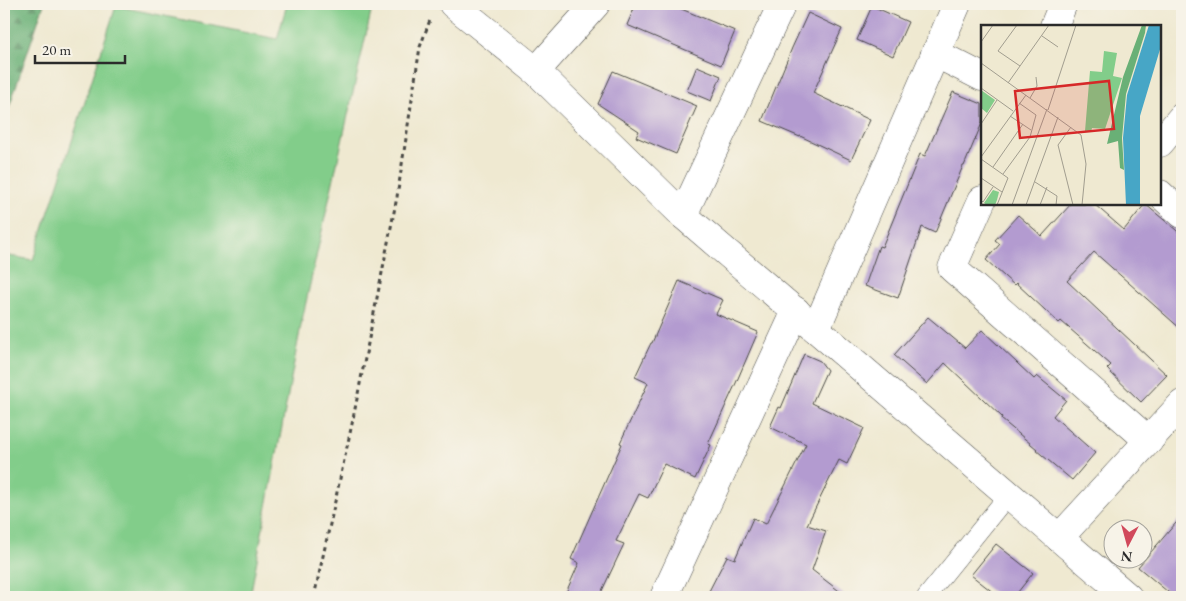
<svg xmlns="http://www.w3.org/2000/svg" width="1186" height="601" font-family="'EB Garamond',serif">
  <defs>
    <pattern id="forest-firs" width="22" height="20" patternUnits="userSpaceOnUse" patternTransform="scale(1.25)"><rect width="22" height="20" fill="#69b076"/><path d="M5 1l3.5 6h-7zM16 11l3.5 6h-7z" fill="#578f61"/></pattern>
  </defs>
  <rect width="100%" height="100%" fill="#f7f3e8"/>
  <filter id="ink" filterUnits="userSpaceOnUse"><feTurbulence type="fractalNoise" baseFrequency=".02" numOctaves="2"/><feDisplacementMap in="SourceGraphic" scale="10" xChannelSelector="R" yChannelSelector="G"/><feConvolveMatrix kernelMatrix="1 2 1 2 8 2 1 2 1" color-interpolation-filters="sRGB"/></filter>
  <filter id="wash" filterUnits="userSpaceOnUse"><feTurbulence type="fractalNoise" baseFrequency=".0096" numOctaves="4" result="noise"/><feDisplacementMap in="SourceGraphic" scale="20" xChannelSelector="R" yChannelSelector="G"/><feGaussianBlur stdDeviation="1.12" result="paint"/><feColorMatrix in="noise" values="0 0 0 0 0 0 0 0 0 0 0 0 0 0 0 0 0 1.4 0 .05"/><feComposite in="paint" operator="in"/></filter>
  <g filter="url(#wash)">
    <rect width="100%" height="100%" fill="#efe9d1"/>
    <polygon fill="url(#forest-firs)" stroke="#4a6e50" points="4,4 44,4 4,122"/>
    <polygon fill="#82cd8a" stroke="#567c5a" points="287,4 357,4 372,8 302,320 250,597 4,597 4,255 33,260 116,6 277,39"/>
    <g id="blocks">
      <g fill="#b39bd0">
        <polygon points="636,4 669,4 735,31 721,65 627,25"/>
        <polygon points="872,6 908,22 893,56 857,40"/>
        <polygon points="808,13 842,29 813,93 870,120 851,160 800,136 800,137 762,121 792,48"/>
        <polygon points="697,66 721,76 711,101 687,91"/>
        <polygon points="613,71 697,106 676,154 636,137 639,131 598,104"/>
        <polygon points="953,92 982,104 982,123 964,166 963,166 935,233 922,227 898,298 865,286 879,246 882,247 920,154 925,156"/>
        <polygon points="1071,204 1094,204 1124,230 1145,204 1182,235 1182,330 1094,252 1067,281 1167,375 1141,402 1107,369 1111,365 1061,321 1059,323 1016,283 1014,285 986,260 1000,244 995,240 1018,215 1042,236"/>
        <polygon points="679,281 723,300 716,314 758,332 736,383 708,444 711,445 695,479 664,464 648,498 639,494 616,541 624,544 599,597 564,597 579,563 571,559 622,444 620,443 648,383 635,377 651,343 652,343"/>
        <polygon points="928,317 965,348 982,330 1034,379 1037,376 1066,400 1053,416 1095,453 1072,480 1036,450 1037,449 1001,419 1002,417 945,363 927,384 894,355"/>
        <polygon points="804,354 820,361 827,370 812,403 864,428 847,464 839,460 807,525 826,531 812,570 847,597 706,597 727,556 735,559 753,518 766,524 806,444 770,427 779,407 781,408"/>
        <polygon points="1182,516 1182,597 1174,597 1138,567"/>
        <polygon points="996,544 1033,573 1014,597 999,597 971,575"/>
      </g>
    </g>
  </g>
  <g filter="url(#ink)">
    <use href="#blocks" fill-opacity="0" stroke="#484844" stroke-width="1"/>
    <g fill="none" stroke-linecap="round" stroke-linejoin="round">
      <defs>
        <polyline id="lane" points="926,597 1009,494"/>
        <g id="street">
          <polyline points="453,4 536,71 683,215 1128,597"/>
          <polyline points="1054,26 1063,4"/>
          <polyline points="935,53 982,77"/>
          <polyline points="536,71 596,4"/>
          <polyline points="1160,143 1182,117"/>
          <polyline points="1160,194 1182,214"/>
          <polyline points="982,200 952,268 1149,441"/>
          <polyline points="683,215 782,4"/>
          <polyline points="816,329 957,4"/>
          <polyline points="1059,538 1182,404"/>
          <polyline points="664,597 796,311"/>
        </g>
      </defs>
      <use href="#lane" stroke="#484844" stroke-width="19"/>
      <use href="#street" stroke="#484844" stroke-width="29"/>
      <polyline stroke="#484844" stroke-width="3" stroke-dasharray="4 4" stroke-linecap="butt" points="314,597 352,424 397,197 420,47 430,20"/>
      <use href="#lane" stroke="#fff" stroke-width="18"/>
      <use href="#street" stroke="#fff" stroke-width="28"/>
    </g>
  </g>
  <g transform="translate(981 25)">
    <rect width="180" height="180" fill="#efe9d1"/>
    <path d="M161 0H165L164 8 145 69 141 113 143 145 139 143 137 116 126 119 142 52Z" fill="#69b076"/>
    <path d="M0 65 14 75 6 88 0 83ZM12 165 18 167 16 175 14 180H6L3 178Z" fill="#82cd8a"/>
    <path d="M123 26 136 28 132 51 141 53 124 104 111 103 110 107 104 106 109 46 121 47Z" fill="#82cd8a"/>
    <path d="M168 0H180V21L159 91V180H145L142 113 146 70Z" fill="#47a6c6"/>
    <path fill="none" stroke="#a19d8f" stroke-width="1" d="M36 0 17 26 39 41M61 11 77 22M0 17 12 0M0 38 100 110 105 139 101 180M27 58 68 0M0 63 32 86M49 73 56 61 55 52M67 85 95 0M29 91 50 105M0 99 16 75M90 102 77 120 92 180M0 132 45 70M0 134 27 153 16 180M12 142 42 99M22 149 49 112 55 90 38 78M0 153 21 167M54 157 76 171 75 180M0 175 2 177 12 162M31 180 66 84M45 180 77 92M59 180 66 162"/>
    <path fill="#d62828" fill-opacity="0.15" stroke="#d62828" stroke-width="2.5" d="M128 56 133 104 39 113 34 66Z"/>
    <rect width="180" height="180" fill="none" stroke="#2b2b2b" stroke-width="2.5"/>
  </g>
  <rect width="1186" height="601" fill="none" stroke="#f7f3e8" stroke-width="20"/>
  <g transform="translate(1128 544) rotate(186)"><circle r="24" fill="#f7f3e8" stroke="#a5a39c"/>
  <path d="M0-4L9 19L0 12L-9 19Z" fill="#d1495b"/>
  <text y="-8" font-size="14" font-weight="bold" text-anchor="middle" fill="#2b2b2b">N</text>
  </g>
  <path d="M35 55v8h90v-8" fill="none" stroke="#2b2b2b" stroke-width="2.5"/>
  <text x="42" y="55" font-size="15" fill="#2b2b2b" stroke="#f7f3e8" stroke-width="4" paint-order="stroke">20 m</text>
</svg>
